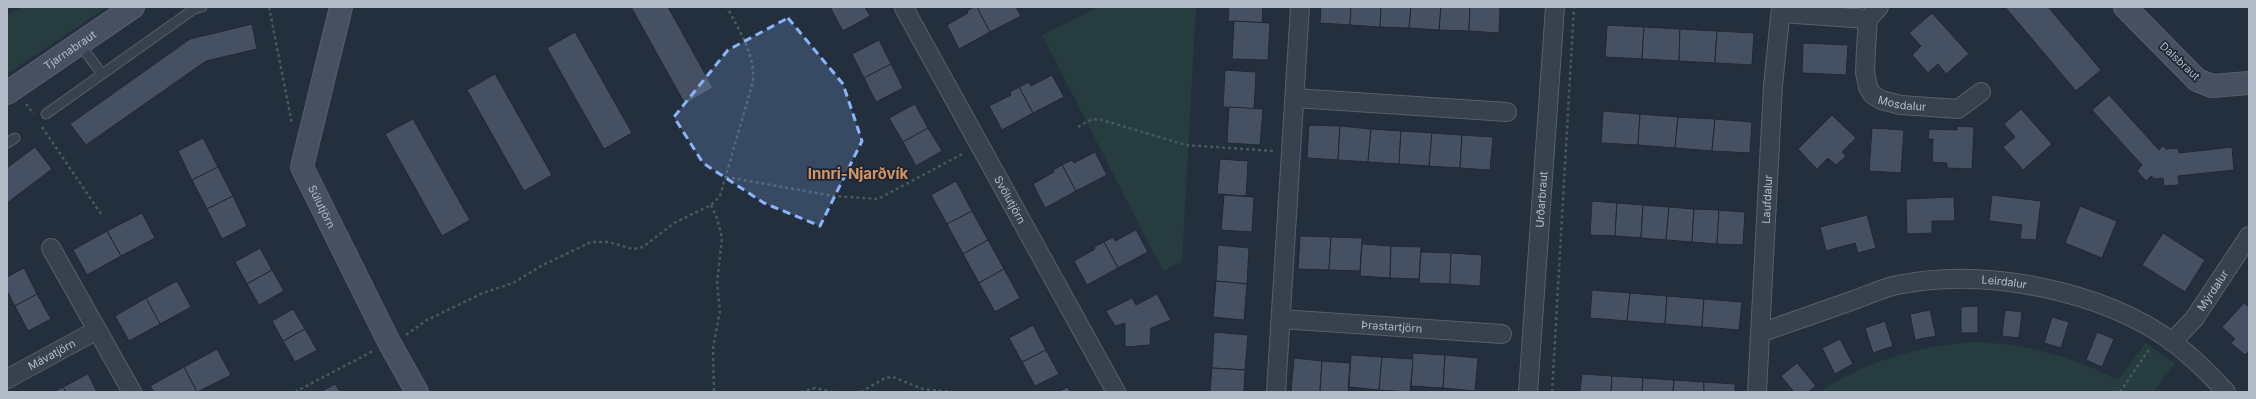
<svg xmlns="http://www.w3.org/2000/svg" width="2256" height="399" font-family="Inter,sans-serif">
  <rect width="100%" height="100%" fill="#242f3e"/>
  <g fill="#263c3f">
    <polygon points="22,7 107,7 7,74 7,15"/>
    <polygon points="1099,7 1196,7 1182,262 1163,271 1042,35"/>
    <path d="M1977 342C2028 344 2072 357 2118 380L2145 343 2175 363 2154 392H1820C1868 360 1920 345 1977 342Z"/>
  </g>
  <g fill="#455162" stroke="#1f2835">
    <polygon points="631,7 668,7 713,88 685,104"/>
    <polygon points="830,7 865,7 870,16 843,31"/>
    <polygon points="974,7 977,7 990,32 959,49 947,25 968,13 967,11"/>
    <polygon points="977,7 1016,7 1021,16 990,32"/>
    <polygon points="1229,7 1263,7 1262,23 1228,21"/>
    <polygon points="1321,7 1351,7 1350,25 1320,23"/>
    <polygon points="1351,7 1381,7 1380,27 1350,25"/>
    <polygon points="1381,7 1411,7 1409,28 1380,27"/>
    <polygon points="1411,7 1441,7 1439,30 1409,28"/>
    <polygon points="1441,7 1470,7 1469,31 1439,30"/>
    <polygon points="1470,7 1500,7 1499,33 1469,31"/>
    <polygon points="2005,7 2048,7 2101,70 2076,91"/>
    <polygon points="1932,13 1969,54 1946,74 1938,64 1928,73 1912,55 1921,46 1909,33"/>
    <polygon points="1234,21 1270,23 1268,60 1232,59"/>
    <polygon points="252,24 257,49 206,61 86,145 70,124 190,39"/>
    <polygon points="1607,25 1644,27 1642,59 1605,57"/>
    <polygon points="1644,27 1680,29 1679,61 1642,59"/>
    <polygon points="1680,29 1717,31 1715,63 1679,61"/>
    <polygon points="1717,31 1754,33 1752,65 1715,63"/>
    <polygon points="575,32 632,133 604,149 547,48"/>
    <polygon points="879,40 891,64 864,78 852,54"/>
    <polygon points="1803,43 1848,45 1846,75 1802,73"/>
    <polygon points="891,64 903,88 876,102 864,78"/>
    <polygon points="1225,70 1256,72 1254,109 1223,107"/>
    <polygon points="495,74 552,175 524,191 467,90"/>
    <polygon points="1052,75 1064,97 1033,113 1019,87 1029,82 1031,86"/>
    <polygon points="1019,87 1033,113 1002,130 989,106 1011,95 1010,92"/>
    <polygon points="2109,95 2159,150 2163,146 2166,149 2178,148 2179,153 2232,147 2234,170 2178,176 2179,185 2164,186 2163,178 2155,179 2151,176 2146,181 2137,171 2142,165 2092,110"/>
    <polygon points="915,104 928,128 903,142 889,118"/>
    <polygon points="1229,107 1263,109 1260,145 1227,143"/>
    <polygon points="2021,109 2052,144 2023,170 2003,147 2015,137 2004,124"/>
    <polygon points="1603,111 1640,114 1638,145 1601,143"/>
    <polygon points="1640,114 1678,117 1675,148 1638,145"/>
    <polygon points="1832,115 1856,138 1842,152 1846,156 1836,165 1828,158 1817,169 1798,149"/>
    <polygon points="1678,117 1715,119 1712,151 1675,148"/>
    <polygon points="413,119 470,220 442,236 385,134"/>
    <polygon points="1715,119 1752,122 1750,153 1712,151"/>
    <polygon points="1309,125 1340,126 1338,160 1307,158"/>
    <polygon points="1340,126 1371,129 1368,162 1338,160"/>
    <polygon points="1957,126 1974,127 1972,169 1947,168 1947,163 1932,162 1933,139 1928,139 1929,129 1957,130"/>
    <polygon points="928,128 942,151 916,166 903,142"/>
    <polygon points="1872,128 1904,130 1901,173 1869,171"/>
    <polygon points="1371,129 1401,131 1399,164 1368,162"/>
    <polygon points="1401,131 1432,133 1429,166 1399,164"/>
    <polygon points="1432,133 1462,135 1460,168 1429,166"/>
    <polygon points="1462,135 1493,137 1490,170 1460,168"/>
    <polygon points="203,138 218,167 192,180 178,151"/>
    <polygon points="35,147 52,169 7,203 7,168"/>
    <polygon points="1095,152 1107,175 1076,191 1062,165 1072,160 1074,163"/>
    <polygon points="1220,159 1248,161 1246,196 1217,194"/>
    <polygon points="1062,165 1076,191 1045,208 1033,184 1054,172 1053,170"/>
    <polygon points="218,167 233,196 207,209 192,180"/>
    <polygon points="956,181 972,211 947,224 931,195"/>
    <polygon points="1224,195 1254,197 1252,232 1221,230"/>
    <polygon points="1992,195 2041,201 2036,240 2020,239 2022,225 1989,221"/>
    <polygon points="233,196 247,226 222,239 207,209"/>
    <polygon points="1954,197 1955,221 1932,221 1932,233 1907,234 1906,199"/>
    <polygon points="1592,201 1617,203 1615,236 1590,235"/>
    <polygon points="1617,203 1643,205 1641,238 1615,236"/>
    <polygon points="1643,205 1669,207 1666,240 1641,238"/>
    <polygon points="2080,206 2117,221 2102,258 2065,243"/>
    <polygon points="1669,207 1694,209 1692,242 1666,240"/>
    <polygon points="1694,209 1719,210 1717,244 1692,242"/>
    <polygon points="1719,210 1745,212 1743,245 1717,244"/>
    <polygon points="972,211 988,240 963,254 947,224"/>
    <polygon points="142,213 155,238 121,256 107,231"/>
    <polygon points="1867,215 1876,248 1858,253 1855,243 1826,251 1820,227"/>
    <polygon points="1136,230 1148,252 1118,268 1104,242 1113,237 1115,241"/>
    <polygon points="107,231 121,256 87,275 73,250"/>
    <polygon points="2163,233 2205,260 2185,292 2142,265"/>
    <polygon points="1300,236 1331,237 1329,270 1298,269"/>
    <polygon points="1331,237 1362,238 1360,271 1329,270"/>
    <polygon points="988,240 1004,269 979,283 963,254"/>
    <polygon points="1104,242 1118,268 1087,285 1074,261 1095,249 1094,247"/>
    <polygon points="1362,244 1391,246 1390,278 1360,276"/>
    <polygon points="1218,245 1249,248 1247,284 1216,281"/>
    <polygon points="1391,246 1421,247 1419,279 1390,278"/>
    <polygon points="260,248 272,270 247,284 235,262"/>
    <polygon points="1421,252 1451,253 1450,284 1419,283"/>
    <polygon points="1451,253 1482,255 1480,286 1450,284"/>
    <polygon points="24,268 37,294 15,306 7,291 7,277"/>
    <polygon points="1004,269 1020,298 995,312 979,283"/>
    <polygon points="272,270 284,291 259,305 247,284"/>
    <polygon points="177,281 191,307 160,324 146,298"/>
    <polygon points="1216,281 1247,284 1244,320 1213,317"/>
    <polygon points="1592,290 1630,293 1627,321 1590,318"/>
    <polygon points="1630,293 1667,296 1665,324 1627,321"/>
    <polygon points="37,294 51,319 28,331 15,306"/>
    <polygon points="1157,294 1171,320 1151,328 1150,345 1125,347 1125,323 1115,326 1106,311 1132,298 1136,305"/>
    <polygon points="1667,296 1704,299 1702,327 1665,324"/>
    <polygon points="146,298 160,324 129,341 115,316"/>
    <polygon points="1704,299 1742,302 1739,330 1702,327"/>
    <polygon points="2244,303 2249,307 2249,351 2245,355 2231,343 2235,339 2222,327"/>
    <polygon points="1978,306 1978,333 1961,333 1961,307"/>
    <polygon points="293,309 305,329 283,341 272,321"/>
    <polygon points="1930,310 1936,336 1915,340 1910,314"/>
    <polygon points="2005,310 2022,312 2019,338 2002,336"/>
    <polygon points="2052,317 2069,322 2061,348 2044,343"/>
    <polygon points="1885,321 1893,346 1873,353 1865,328"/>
    <polygon points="1033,325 1046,350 1022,362 1009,338"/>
    <polygon points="305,329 317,350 295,362 283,341"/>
    <polygon points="1214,332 1248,335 1245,370 1212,368"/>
    <polygon points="2097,332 2114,339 2102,367 2086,360"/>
    <polygon points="1840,339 1853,364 1835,374 1822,348"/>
    <polygon points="217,349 231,375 197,392 184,367"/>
    <polygon points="1046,350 1059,374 1035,386 1022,362"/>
    <polygon points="1413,353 1445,355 1443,388 1411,386"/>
    <polygon points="1351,355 1382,357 1379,390 1349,387"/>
    <polygon points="1445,355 1478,358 1475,391 1443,388"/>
    <polygon points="1382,357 1413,359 1410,392 1379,390"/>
    <polygon points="1294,358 1322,361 1320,392 1291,392"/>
    <polygon points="1322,361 1350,363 1348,392 1320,392"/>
    <polygon points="1797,363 1816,386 1808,392 1794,392 1781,376"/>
    <polygon points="184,367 197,392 154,392 150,386"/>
    <polygon points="1212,368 1245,370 1244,392 1210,392"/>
    <polygon points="88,374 97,392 66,392 63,387"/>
    <polygon points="1582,374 1612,376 1611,392 1580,392"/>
    <polygon points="1612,376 1643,378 1642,392 1611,392"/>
    <polygon points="1643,378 1674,380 1673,392 1642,392"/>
    <polygon points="1674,380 1704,382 1704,392 1673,392"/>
    <polygon points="1704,382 1735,384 1735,392 1704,392"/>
    <polygon points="335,384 340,392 320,392"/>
    <polygon points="63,387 66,392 53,392"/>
    <polygon points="1068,387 1070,392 1057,392"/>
  </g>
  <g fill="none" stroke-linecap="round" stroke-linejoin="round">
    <defs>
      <g id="lane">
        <polyline points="79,43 102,74"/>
        <polyline points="46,114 194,9 202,7"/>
        <polyline points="7,143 15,138"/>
      </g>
      <g id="street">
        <path id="s1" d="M1879 7 1868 19 1866 48 1865 72 1868 87 1872 94 1881 100 1901 105 1958 109 1981 92"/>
        <path id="s2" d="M904 8 1116 392"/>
        <polyline points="1781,13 1868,19"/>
        <polyline points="1295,98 1507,112"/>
        <polyline points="51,248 132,392"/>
        <path id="s3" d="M1281 319 1502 334"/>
        <path id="s4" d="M1760 333C1791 322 1823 311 1854 300 1868 295 1883 288 1897 285 1984 267 2101 290 2173 342 2192 357 2210 374 2226 392"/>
        <path id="s5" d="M2172 342 2194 319 2249 236"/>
        <path id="s6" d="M7 379 97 330"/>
        <polyline points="1276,392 1300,7"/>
        <path id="s7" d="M1528 392 1555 7"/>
        <path id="s8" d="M1757 392 1773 86 1781 7"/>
      </g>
      <g id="secondary">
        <path id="s9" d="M341 7 302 167 389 342 417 392"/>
        <polyline points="2125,7 2197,80 2212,86 2249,83"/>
        <path id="s10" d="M7 93 133 7"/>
      </g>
    </defs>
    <use href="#lane" stroke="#565f6c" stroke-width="11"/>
    <use href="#street" stroke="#565f6c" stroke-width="20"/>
    <use href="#secondary" stroke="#565f6c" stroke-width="24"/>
    <g stroke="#44595c" stroke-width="2.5" stroke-dasharray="3 3" stroke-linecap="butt">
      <polyline points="269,7 292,124"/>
      <polyline points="26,104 34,114"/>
      <polyline points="42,127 101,214"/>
      <polyline points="1078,127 1092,119 1102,120 1186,145 1273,151"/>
      <polyline points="726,177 833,196 878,199 964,153"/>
      <polyline points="711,205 717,218 722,238 717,283 720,311 713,348 714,392"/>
      <path d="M406 335 427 320 483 293 513 283 541 266 591 242H608L633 249 643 247 674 223 711 205 720 196 753 82C755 53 740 33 727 7"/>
      <polyline points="295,392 373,351"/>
      <polyline points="801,392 815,388 833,392"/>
      <polyline points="861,392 885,378 893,377 923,389 952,392"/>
      <polyline points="1552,392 1574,7"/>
      <polyline points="2120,392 2150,348"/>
    </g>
    <use href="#lane" stroke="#38414e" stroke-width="9"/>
    <use href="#street" stroke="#38414e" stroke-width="18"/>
    <use href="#secondary" stroke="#465061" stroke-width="22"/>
  </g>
  <path fill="#8ab4f8" fill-opacity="0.2" stroke="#8ab4f8" stroke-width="3" stroke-dasharray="8 5" stroke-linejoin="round" d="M788 18 843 84 862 141 820 226 764 203 703 163 674 117 728 50Z"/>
  <g text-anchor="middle" stroke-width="3.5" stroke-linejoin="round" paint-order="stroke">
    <g font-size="11" fill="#b4bcc9" stroke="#1d2633">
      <text dy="4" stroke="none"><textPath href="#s10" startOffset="76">Tjarnabraut</textPath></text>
      <text transform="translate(2180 61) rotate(43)" y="4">Dalsbraut</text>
      <text dy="4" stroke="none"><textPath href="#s1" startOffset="125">Mosdalur</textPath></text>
      <text dy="4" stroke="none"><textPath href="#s7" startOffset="193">Urðarbraut</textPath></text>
      <text dy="4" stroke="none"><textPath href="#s8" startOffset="193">Laufdalur</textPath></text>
      <text dy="4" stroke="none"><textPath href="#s2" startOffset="219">Svölutjörn</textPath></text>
      <text dy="4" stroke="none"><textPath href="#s9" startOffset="209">Súlutjörn</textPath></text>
      <text dy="4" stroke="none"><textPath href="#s4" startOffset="253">Leirdalur</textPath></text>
      <text dy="4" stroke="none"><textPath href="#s5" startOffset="66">Mýrdalur</textPath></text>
      <text dy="4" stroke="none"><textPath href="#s3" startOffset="111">Þrastartjörn</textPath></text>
      <text dy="4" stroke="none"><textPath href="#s6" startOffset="51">Mávatjörn</textPath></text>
    </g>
    <g font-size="15" font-weight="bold" fill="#d59563" stroke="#1d2633">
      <text x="858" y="179">Innri-Njarðvík</text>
    </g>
  </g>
  <rect width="2256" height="399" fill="none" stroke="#b4bcc9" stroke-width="16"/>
</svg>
